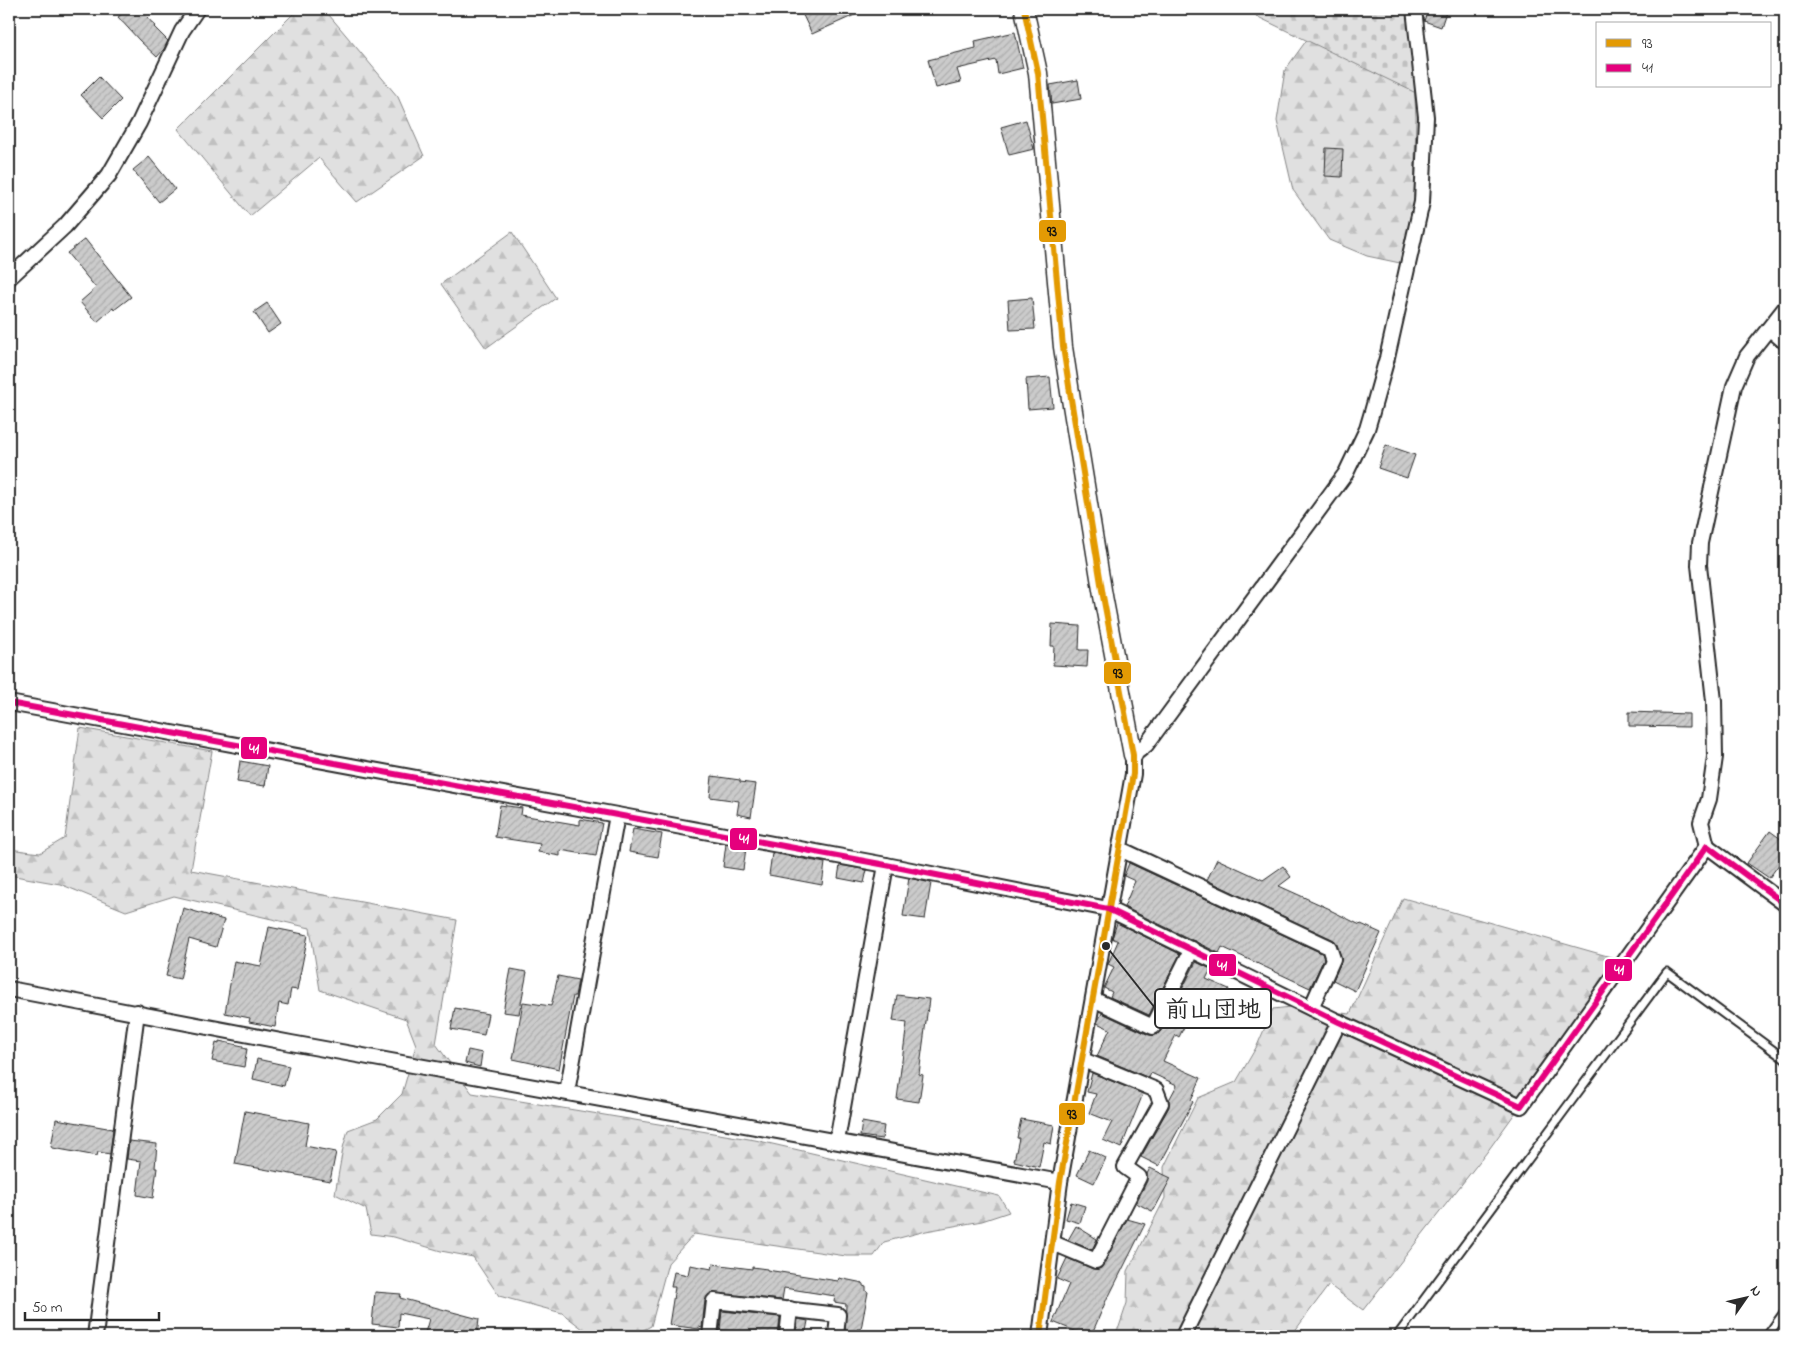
<svg xmlns="http://www.w3.org/2000/svg" width="1794" height="1345" font-family="'Indie Flower','Klee One',sans-serif">
  <defs>
    <pattern id="forest-firs" width="22" height="20" patternUnits="userSpaceOnUse" patternTransform="scale(1.25)"><rect width="22" height="20" fill="#e0e0e0"/><path d="M5 1l3.5 6h-7zM16 11l3.5 6h-7z" fill="#c0c0c0"/></pattern>
    <pattern id="cemetery-stones" width="16" height="16" patternUnits="userSpaceOnUse" patternTransform="scale(1.25)"><rect width="16" height="16" fill="#e0e0e0"/><path d="M2 7V4a2 2 0 0 1 4 0v3zM10 15v-3a2 2 0 0 1 4 0v3z" fill="#c0c0c0"/></pattern>
    <pattern id="building-hatch" width="6" height="6" patternUnits="userSpaceOnUse" patternTransform="scale(1.25)"><rect width="6" height="6" fill="#cbcbcb"/><path d="M-1 1l2-2M0 6l6-6M5 7l2-2" fill="none" stroke="#aeaeae"/></pattern>
  </defs>
  <rect width="100%" height="100%" fill="#fff"/>
  <filter id="ink" filterUnits="userSpaceOnUse"><feTurbulence type="fractalNoise" baseFrequency=".02" numOctaves="2"/><feDisplacementMap in="SourceGraphic" scale="10" xChannelSelector="R" yChannelSelector="G"/><feConvolveMatrix kernelMatrix="1 2 1 2 8 2 1 2 1" color-interpolation-filters="sRGB"/></filter>
  <g filter="url(#ink)">
    <g fill="url(#forest-firs)" stroke="#868686">
      <polygon points="298,9 324,9 398,97 424,156 357,202 319,158 250,216 178,129"/>
      <polygon points="1311,34 1412,46 1416,117 1414,201 1400,263 1367,256 1329,240 1293,190 1277,121 1285,70"/>
      <polygon points="512,232 556,298 486,348 441,284"/>
      <polygon points="80,728 212,751 191,870 457,920 436,1044 472,1093 755,1140 999,1196 1009,1212 982,1221 926,1231 884,1242 874,1256 846,1256 694,1234 668,1263 651,1326 632,1336 592,1336 562,1313 499,1296 473,1257 441,1251 394,1237 371,1234 366,1209 335,1194 343,1148 348,1130 377,1119 402,1094 416,1045 406,1019 320,990 310,928 174,896 126,911 60,884 9,875 9,849 40,853 65,838"/>
      <polygon points="1403,898 1625,961 1487,1152 1363,1310 1329,1285 1291,1336 1113,1336 1119,1327 1127,1303 1128,1271 1165,1198 1164,1167 1198,1098 1236,1082 1257,1046 1273,1009 1291,1007 1350,1014"/>
    </g>
    <polygon fill="url(#cemetery-stones)" stroke="#868686" points="1260,9 1408,9 1416,93 1256,16"/>
    <g fill="url(#building-hatch)" stroke="#2b2b2b">
      <polygon points="128,9 140,9 155,26 154,27 168,41 164,49 157,57 139,40 118,17"/>
      <polygon points="800,9 868,9 812,34"/>
      <polygon points="1428,9 1447,9 1441,27 1424,21"/>
      <polygon points="1015,32 1023,68 998,74 996,60 957,69 961,82 936,88 928,60 976,48 975,41"/>
      <polygon points="99,77 121,100 103,118 81,95"/>
      <polygon points="1078,80 1081,99 1052,104 1050,85"/>
      <polygon points="1026,120 1034,149 1009,155 1001,127"/>
      <polygon points="1326,148 1343,149 1342,177 1325,176"/>
      <polygon points="149,157 175,189 159,202 133,170"/>
      <polygon points="85,239 131,297 114,310 113,308 97,322 80,302 96,288 67,253"/>
      <polygon points="1032,298 1035,329 1010,330 1008,300"/>
      <polygon points="267,303 281,324 268,333 254,312"/>
      <polygon points="1050,377 1053,407 1028,409 1026,379"/>
      <polygon points="1386,445 1415,455 1407,478 1378,468"/>
      <polygon points="1052,624 1080,626 1079,650 1088,650 1087,667 1053,665 1054,646 1051,646"/>
      <polygon points="1629,712 1689,714 1689,727 1629,726"/>
      <polygon points="240,761 268,766 265,786 237,782"/>
      <polygon points="712,776 740,780 740,782 756,784 751,817 737,814 739,801 710,797"/>
      <polygon points="500,805 522,808 521,815 580,825 580,819 602,823 596,856 560,850 560,856 538,852 540,844 495,837"/>
      <polygon points="633,829 662,834 658,857 629,852"/>
      <polygon points="1770,831 1785,842 1785,856 1769,878 1747,863"/>
      <polygon points="726,844 746,848 743,870 723,867"/>
      <polygon points="772,853 825,863 822,885 769,875"/>
      <polygon points="1217,859 1263,880 1283,866 1291,877 1279,886 1330,909 1330,910 1360,925 1361,924 1381,933 1355,991 1333,980 1341,962 1341,956 1335,941 1207,880"/>
      <polygon points="1129,863 1322,953 1324,959 1310,988 1222,947 1219,953 1124,907 1135,881 1124,876"/>
      <polygon points="840,865 867,870 864,883 838,878"/>
      <polygon points="909,878 931,883 925,919 903,916"/>
      <polygon points="183,908 224,920 216,947 189,939 180,979 166,976"/>
      <polygon points="1117,923 1180,954 1149,1015 1110,997 1112,992 1104,988 1114,967 1108,964 1118,941 1112,938"/>
      <polygon points="269,927 308,935 297,990 291,989 288,1005 279,1003 275,1027 249,1022 250,1018 225,1013 234,961 261,966"/>
      <polygon points="1196,962 1211,969 1206,979 1229,989 1215,1023 1191,1013 1179,1037 1176,1035 1163,1061 1201,1078 1191,1100 1193,1102 1159,1166 1141,1157 1169,1107 1169,1100 1177,1085 1151,1073 1149,1078 1097,1056 1110,1029 1097,1023 1102,1013 1149,1035 1157,1034 1161,1031"/>
      <polygon points="511,969 527,972 519,1014 503,1012"/>
      <polygon points="558,976 578,980 575,996 573,996 559,1069 513,1059 523,1002 551,1006"/>
      <polygon points="897,995 929,999 919,1074 923,1075 919,1102 897,1099 907,1023 893,1021"/>
      <polygon points="455,1008 488,1014 484,1035 451,1029"/>
      <polygon points="219,1041 243,1046 243,1048 247,1049 244,1067 212,1061 216,1043 219,1044"/>
      <polygon points="468,1050 482,1053 480,1067 465,1063"/>
      <polygon points="257,1059 289,1066 284,1086 253,1079"/>
      <polygon points="1092,1073 1143,1094 1121,1148 1103,1140 1112,1122 1089,1113 1096,1094 1087,1092"/>
      <polygon points="245,1111 309,1123 305,1146 336,1152 330,1181 235,1164"/>
      <polygon points="56,1119 113,1129 110,1154 98,1152 97,1156 53,1148 51,1147"/>
      <polygon points="1021,1119 1054,1125 1051,1144 1044,1142 1039,1167 1014,1161 1019,1138 1017,1138"/>
      <polygon points="862,1122 884,1126 882,1139 860,1136"/>
      <polygon points="129,1141 157,1144 155,1168 157,1168 153,1198 137,1195 141,1161 127,1159"/>
      <polygon points="1089,1150 1106,1158 1094,1183 1077,1175"/>
      <polygon points="1150,1168 1171,1178 1154,1210 1152,1211 1136,1203 1147,1181 1147,1174"/>
      <polygon points="1071,1202 1085,1206 1080,1223 1066,1219"/>
      <polygon points="1127,1219 1145,1224 1109,1296 1108,1296 1091,1336 1087,1336 1053,1322 1069,1284 1057,1279 1067,1258 1093,1269 1101,1268"/>
      <polygon points="1076,1226 1097,1239 1092,1250 1068,1240"/>
      <polygon points="713,1264 752,1269 752,1267 767,1269 767,1270 838,1281 839,1278 863,1283 863,1286 866,1287 866,1291 868,1292 861,1329 857,1329 857,1335 845,1333 846,1304 834,1302 835,1296 784,1288 782,1300 711,1293 705,1300 702,1328 699,1327 699,1329 669,1325 675,1287 671,1287 674,1272 688,1275 690,1265 712,1269"/>
      <polygon points="375,1292 401,1294 400,1298 479,1319 477,1336 424,1336 429,1319 399,1313 398,1327 372,1324"/>
      <polygon points="722,1311 780,1317 778,1336 720,1330"/>
      <polygon points="798,1319 808,1321 805,1336 796,1336"/>
    </g>
    <g fill="none" stroke-linecap="round" stroke-linejoin="round">
      <defs>
        <g id="service">
          <polyline points="1397,1336 1667,972 1785,1059"/>
          <polyline points="1767,1336 1785,1311"/>
        </g>
        <g id="minor">
          <polyline points="9,278 65,226 109,175 139,123 182,31 197,9"/>
          <polyline points="1770,329 1785,342"/>
          <polyline points="9,703 617,815 886,865 1108,909 1339,1022 1521,1106 1707,846 1785,904"/>
          <polyline points="1707,846 1701,822 1709,799 1715,757 1714,701 1699,565 1700,543 1734,386 1747,356 1785,308"/>
          <polyline points="1120,849 1329,947 1333,959 1311,1008"/>
          <polyline points="9,989 291,1043 1060,1182"/>
          <polyline points="1093,999 1153,1027 1192,949"/>
          <polyline points="567,1092 617,815"/>
          <polyline points="837,1141 886,865"/>
          <polyline points="1053,1243 1096,1261 1139,1177 1125,1167 1161,1103 1156,1090 1083,1060"/>
          <polyline points="95,1336 137,1012"/>
          <polyline points="710,1336 714,1301 838,1315 836,1336"/>
          <polyline points="787,1336 790,1309"/>
          <polyline points="1040,1336 1060,1182 1133,774 1133,755 1146,745 1346,473 1367,429 1372,412 1387,358 1422,202 1426,117 1414,9"/>
          <polyline points="1183,1336 1339,1022"/>
        </g>
        <polyline id="tertiary" points="1024,9 1038,73 1063,347 1071,399 1103,596 1133,755"/>
      </defs>
      <use href="#service" stroke="#2b2b2b" stroke-width="11"/>
      <use href="#minor" stroke="#2b2b2b" stroke-width="18"/>
      <use href="#tertiary" stroke="#2b2b2b" stroke-width="21"/>
      <use href="#service" stroke="#fff" stroke-width="7"/>
      <use href="#minor" stroke="#fff" stroke-width="14"/>
      <use href="#tertiary" stroke="#fff" stroke-width="18"/>
      <defs>
        <polyline id="bus-1" points="1024,9 1038,73 1063,347 1071,399 1103,596 1133,755 1133,774 1060,1182 1040,1336"/>
        <polyline id="bus-2" points="9,703 617,815 886,865 1108,909 1339,1022 1521,1106 1707,846 1785,904"/>
      </defs>
      <use href="#bus-1" stroke="#fff" stroke-width="10"/>
      <use href="#bus-2" stroke="#fff" stroke-width="10"/>
      <use href="#bus-1" stroke="#e39a04" stroke-width="6"/>
      <use href="#bus-2" stroke="#e5007d" stroke-width="6"/>
    </g>
  </g>
  <path fill="none" stroke="#2b2b2b" stroke-width="2" d="M1106 946L1155 1008"/>
  <circle fill="#2b2b2b" stroke="#fff" stroke-width="2" cx="1106" cy="946" r="5"/>
  <rect fill="#fff" stroke="#2b2b2b" stroke-width="2" x="1155" y="989" width="116" height="39" rx="5"/>
  <g font-size="24" text-anchor="middle" font-weight="bold" fill="#2b2b2b">
    <text x="1213" y="1017">前山団地</text>
  </g>
  <g stroke="#fff" stroke-width="2">
    <rect x="1038" y="219" width="29" height="24" rx="5" fill="#e39a04"/>
    <rect x="1103" y="661" width="29" height="24" rx="5" fill="#e39a04"/>
    <rect x="240" y="736" width="28" height="24" rx="5" fill="#e5007d"/>
    <rect x="729" y="827" width="29" height="24" rx="5" fill="#e5007d"/>
    <rect x="1208" y="953" width="29" height="24" rx="5" fill="#e5007d"/>
    <rect x="1604" y="958" width="29" height="24" rx="5" fill="#e5007d"/>
    <rect x="1058" y="1102" width="28" height="24" rx="5" fill="#e39a04"/>
  </g>
  <g font-size="14" text-anchor="middle" font-weight="bold" fill="#fff">
    <text x="254" y="753">41</text>
    <text x="744" y="843">41</text>
    <text x="1222" y="970">41</text>
    <text x="1619" y="974">41</text>
  </g>
  <g font-size="14" text-anchor="middle" font-weight="bold" fill="#111">
    <text x="1052" y="236">93</text>
    <text x="1118" y="678">93</text>
    <text x="1072" y="1119">93</text>
  </g>
  <rect width="1794" height="1345" fill="none" stroke="#fff" stroke-width="30"/>
  <rect x="15" y="15" width="1764" height="1315" fill="none" stroke="#2b2b2b" stroke-width="2" filter="url(#ink)"/>
  <rect x="1596" y="22" width="175" height="65" fill="#ffffff" stroke="#aaaaaa"/>
  <rect x="1606" y="39" width="25" height="8" fill="#e39a04" stroke="#aaaaaa"/>
  <text x="1642" y="48" font-size="15" fill="#2b2b2b">93</text>
  <rect x="1606" y="64" width="25" height="8" fill="#e5007d" stroke="#aaaaaa"/>
  <text x="1642" y="72" font-size="15" fill="#2b2b2b">41</text>
  <g transform="translate(1746 1298) rotate(56)" stroke="#ffffff" stroke-width="4" paint-order="stroke">
  <path d="M0-4L9 19L0 12L-9 19Z" fill="#2b2b2b"/>
  <text y="-8" font-size="14" font-weight="bold" text-anchor="middle" fill="#2b2b2b">N</text>
  </g>
  <path d="M25 1312v8h134v-8" fill="none" stroke="#2b2b2b" stroke-width="2.5"/>
  <text x="32" y="1312" font-size="15" fill="#2b2b2b" stroke="#ffffff" stroke-width="4" paint-order="stroke">50 m</text>
</svg>
